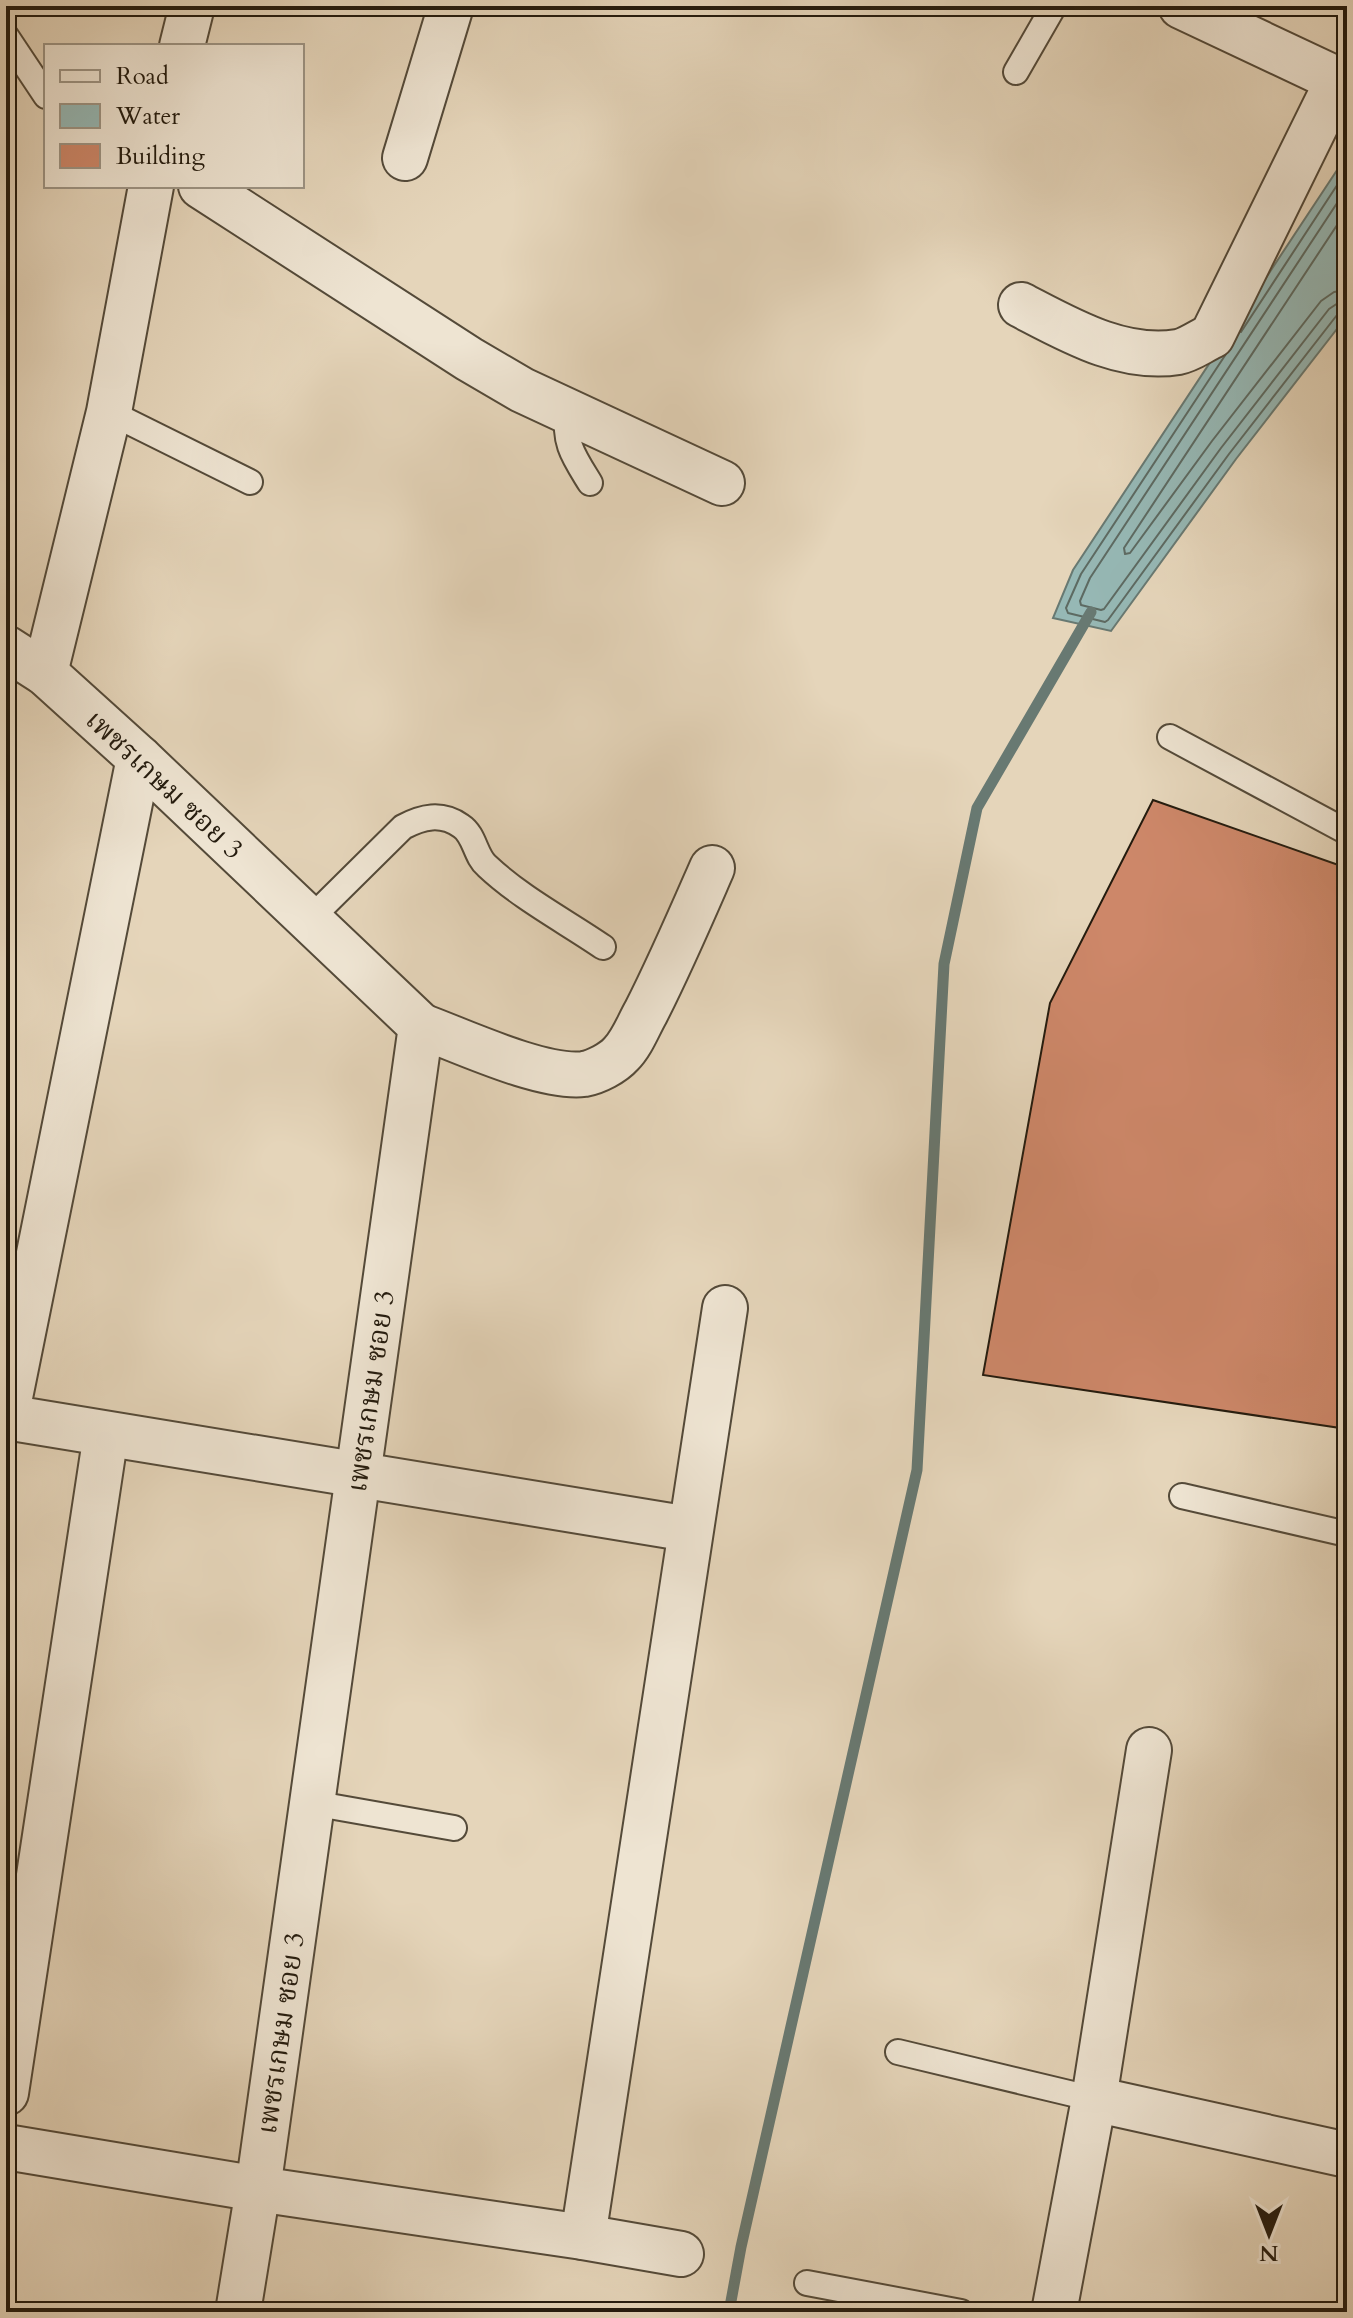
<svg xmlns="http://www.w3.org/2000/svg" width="1353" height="2318" font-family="Cardo,'Noto Serif Thai',serif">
  <rect width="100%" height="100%" fill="#e5d5ba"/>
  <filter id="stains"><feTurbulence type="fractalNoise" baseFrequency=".0025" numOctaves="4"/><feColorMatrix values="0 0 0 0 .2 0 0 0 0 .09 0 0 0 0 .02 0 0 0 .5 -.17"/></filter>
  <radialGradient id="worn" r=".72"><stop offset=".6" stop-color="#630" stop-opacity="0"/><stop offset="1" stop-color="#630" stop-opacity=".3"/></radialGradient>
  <polygon fill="#96b8b5" stroke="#687972" stroke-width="2" points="1347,155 1347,316 1236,459 1111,631 1053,618 1073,570"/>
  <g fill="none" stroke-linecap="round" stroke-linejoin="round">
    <g stroke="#5d6a62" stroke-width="2">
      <polyline points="1347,188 1090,578 1080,601 1081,605 1101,610 1104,609 1221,448 1329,309 1338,303 1347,302"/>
      <polyline points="1347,210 1124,548 1125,554 1130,553 1212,441 1321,301 1334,292 1347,290"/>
      <polyline points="1241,332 1347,170"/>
      <polyline points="1226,354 1081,574 1066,608 1068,613 1105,622 1108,620 1229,454 1337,315 1347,312"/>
    </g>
    <polyline stroke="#687972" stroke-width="11" points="729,2312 741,2247 917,1470 944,964 977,808 1091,612"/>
  </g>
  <polygon fill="#cd8769" stroke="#241b0e" stroke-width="2" points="1153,800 1347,868 1347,1429 983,1375 1050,1003"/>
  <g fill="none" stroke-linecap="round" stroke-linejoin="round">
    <defs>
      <g id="service">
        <polyline points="6,36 46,96"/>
        <polyline points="1016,72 1054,6"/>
        <path d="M568 411C563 443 574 457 590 483"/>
        <polyline points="109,412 250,482"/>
        <polyline points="1170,737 1347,832"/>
        <path d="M309 920 403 827C422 817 441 812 461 826 475 835 475 856 487 866 521 898 565 921 603 947"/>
        <polyline points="1182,1496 1347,1534"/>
        <polyline points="312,1803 454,1828"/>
        <polyline points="898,2052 1094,2099"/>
        <polyline points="807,2283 961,2312"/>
      </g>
      <g id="minor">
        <polyline points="182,46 192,6"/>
        <polyline points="405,158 451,6"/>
        <polyline points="201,186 469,359 522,390 722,483"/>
        <path d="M1021 305C1069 330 1122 361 1178 352 1189 350 1201 341 1212 336L1338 80 1181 6"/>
        <polyline points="6,648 45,673 139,758 421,1026 258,2189 238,2312"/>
        <polyline points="45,673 109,412 151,186"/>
        <polyline points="139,758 6,1417 689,1529"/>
        <path d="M421 1026C462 1041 542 1079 584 1074 596 1072 613 1063 621 1054 632 1043 638 1026 646 1012 670 965 691 916 712 868"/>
        <polyline points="6,2093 106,1434"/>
        <polyline points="1094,2099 1347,2155"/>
        <polyline points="6,2147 258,2189 583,2237 681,2254"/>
        <polyline points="583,2237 725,1308"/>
        <polyline points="1054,2312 1094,2099 1149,1750"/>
      </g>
    </defs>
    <use href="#service" stroke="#544a39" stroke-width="28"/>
    <use href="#minor" stroke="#544a39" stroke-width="48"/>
    <use href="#service" stroke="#eee4d2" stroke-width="24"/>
    <use href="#minor" stroke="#eee4d2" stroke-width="44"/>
  </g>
  <g text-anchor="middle" stroke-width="6" stroke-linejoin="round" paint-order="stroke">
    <g font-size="28" fill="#241b0e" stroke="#eee4d2">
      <text transform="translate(165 784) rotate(43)" y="10">เพชรเกษม ซอย 3</text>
      <text transform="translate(370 1391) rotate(-82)" y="10">เพชรเกษม ซอย 3</text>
      <text transform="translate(280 2033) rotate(-82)" y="10">เพชรเกษม ซอย 3</text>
    </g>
  </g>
  <rect width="1353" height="2318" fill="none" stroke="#e5d5ba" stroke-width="32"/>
  <rect x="8" y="8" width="1337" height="2302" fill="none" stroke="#241b0e" stroke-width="4"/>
  <rect x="16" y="16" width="1321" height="2286" fill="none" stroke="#241b0e" stroke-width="2"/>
  <rect x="44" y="44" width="260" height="144" fill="#eee4d2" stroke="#9d9484" stroke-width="2"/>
  <rect x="60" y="70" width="40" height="12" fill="#eee4d2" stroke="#9d9484" stroke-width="2"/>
  <text x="116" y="84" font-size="24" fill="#241b0e">Road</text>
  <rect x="60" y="104" width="40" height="24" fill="#96b8b5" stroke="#9d9484" stroke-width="2"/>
  <text x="116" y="124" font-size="24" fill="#241b0e">Water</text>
  <rect x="60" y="144" width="40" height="24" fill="#cd8769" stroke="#9d9484" stroke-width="2"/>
  <text x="116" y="164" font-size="24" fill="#241b0e">Building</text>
  <g transform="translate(1269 2234) rotate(180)" stroke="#eee4d2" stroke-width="6" paint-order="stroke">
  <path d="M0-6L14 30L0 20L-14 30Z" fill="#241b0e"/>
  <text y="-12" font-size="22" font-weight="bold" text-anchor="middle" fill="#241b0e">N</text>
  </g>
  <rect width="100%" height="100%" filter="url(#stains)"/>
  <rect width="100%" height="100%" fill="url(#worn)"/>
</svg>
